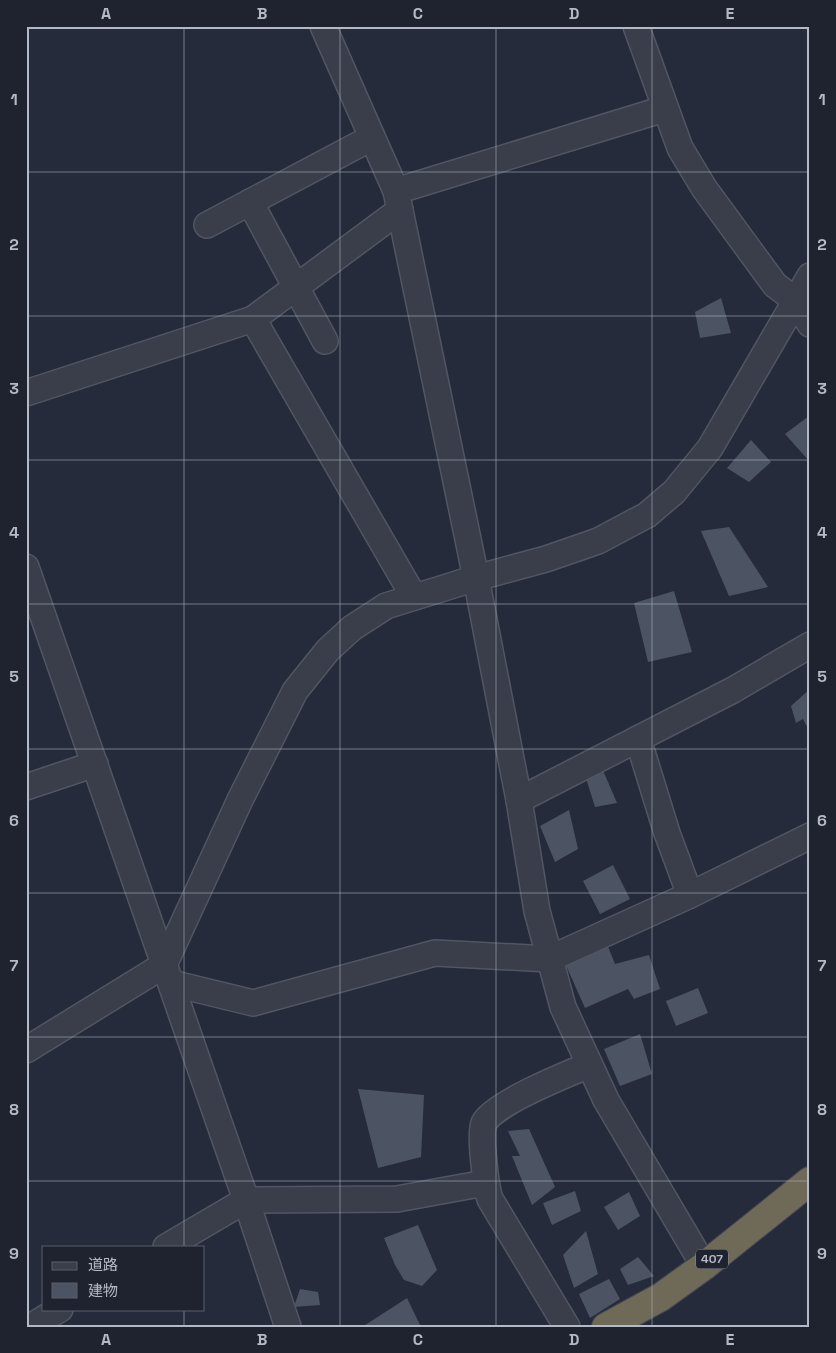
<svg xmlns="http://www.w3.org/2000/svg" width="836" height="1353" font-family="'Space Grotesk','Noto Sans JP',sans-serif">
  <rect width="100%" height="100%" fill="#252b3a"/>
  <g fill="#4c5363">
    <polygon points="721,298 731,333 700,338 695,312"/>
    <polygon points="809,416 810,418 810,462 785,434"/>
    <polygon points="751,440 771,462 749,482 727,468"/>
    <polygon points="729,527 768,587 729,596 701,531"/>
    <polygon points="674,591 692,652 648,662 634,603"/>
    <polygon points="810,689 810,733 803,719 796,723 791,706"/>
    <polygon points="602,768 617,803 595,807 585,775"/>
    <polygon points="569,810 578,849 555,862 540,826"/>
    <polygon points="613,865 630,899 600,914 583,881"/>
    <polygon points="607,944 615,964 649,955 660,989 634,999 628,989 585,1008 564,961"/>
    <polygon points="698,988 708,1013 676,1026 666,1001"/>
    <polygon points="640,1034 652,1074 620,1086 604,1049"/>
    <polygon points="358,1089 424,1095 421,1157 378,1168"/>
    <polygon points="529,1129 555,1187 532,1205 512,1156 520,1156 508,1131"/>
    <polygon points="575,1191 581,1211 552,1225 543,1203"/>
    <polygon points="629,1192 640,1216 618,1230 604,1207"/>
    <polygon points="418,1225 437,1270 422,1286 404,1280 395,1265 384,1238"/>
    <polygon points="586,1231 598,1274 574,1288 563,1255"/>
    <polygon points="638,1257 654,1276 628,1285 620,1269"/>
    <polygon points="609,1279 620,1299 590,1318 579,1294"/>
    <polygon points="300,1289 318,1292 320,1305 294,1307"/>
    <polygon points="407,1298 421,1327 388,1327 386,1325 362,1327"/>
  </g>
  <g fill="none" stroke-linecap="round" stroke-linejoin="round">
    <defs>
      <g id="minor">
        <polyline points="323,26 396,191 476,578 519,800 537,911 563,1007 606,1100 704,1266"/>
        <polyline points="636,26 680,148 704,188 775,285 795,300 810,324"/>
        <polyline points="396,191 664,109"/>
        <polyline points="250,202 325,341"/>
        <polyline points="207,225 371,138"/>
        <polyline points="253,319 414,597"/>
        <polyline points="26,393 253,319 400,210"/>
        <polyline points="26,567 246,1200 288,1327"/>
        <polyline points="638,739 667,833 690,895"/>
        <polyline points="26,787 95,764"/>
        <polyline points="519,800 733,690 810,645"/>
        <polyline points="171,983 253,1003 435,953 549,959 690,895 810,836"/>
        <polyline points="26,1050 164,965 240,800 295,691 328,650 352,628 386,606 476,578 546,559 598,541 647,515 674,492 710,448 810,276"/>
        <polyline points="166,1247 246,1200 397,1199 485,1183"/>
        <polyline points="30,1327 60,1309"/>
        <path d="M567 1327 490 1199C486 1187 479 1133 484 1123 493 1104 567 1074 589 1065"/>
      </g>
      <polyline id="highway" points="606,1327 661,1297 704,1266 810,1181"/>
    </defs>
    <use href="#minor" stroke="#515662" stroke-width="28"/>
    <use href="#highway" stroke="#414652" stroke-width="30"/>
    <use href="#minor" stroke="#393e4a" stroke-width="25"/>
    <use href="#highway" stroke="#6f6957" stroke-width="28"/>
  </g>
  <path fill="none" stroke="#b4b9c6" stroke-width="1" stroke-opacity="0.55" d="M184 26V1247M340 26V1327M496 26V1327M652 26V1327M26 172H810M26 316H810M26 460H810M26 604H810M26 749H810M26 893H810M26 1037H810M26 1181H810M184 1309V1327"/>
  <g text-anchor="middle" stroke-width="4" stroke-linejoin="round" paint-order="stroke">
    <rect fill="#1e232f" stroke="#878c99" stroke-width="1" x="696" y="1249.5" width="32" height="19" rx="4"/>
    <g font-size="12" font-weight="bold" fill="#b4b9c6">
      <text x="712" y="1263">407</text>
    </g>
  </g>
  <rect width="836" height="1353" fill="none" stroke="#1e232f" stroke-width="55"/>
  <rect x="42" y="1246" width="162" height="65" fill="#1e232f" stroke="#5a5f6b"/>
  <rect x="52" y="1262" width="25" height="8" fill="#393e4a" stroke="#5a5f6b"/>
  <text x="88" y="1270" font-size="15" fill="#b4b9c6">道路</text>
  <rect x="52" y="1283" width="25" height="15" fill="#4c5363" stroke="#5a5f6b"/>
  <text x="88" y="1296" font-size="15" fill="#b4b9c6">建物</text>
  <rect x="28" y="28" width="780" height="1298" fill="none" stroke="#b4b9c6" stroke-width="2"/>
  <g font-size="16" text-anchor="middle" font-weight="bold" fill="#b4b9c6">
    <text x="106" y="19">A</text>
    <text x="262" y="19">B</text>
    <text x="418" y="19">C</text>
    <text x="574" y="19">D</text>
    <text x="730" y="19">E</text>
    <text x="14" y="105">1</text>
    <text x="822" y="105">1</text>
    <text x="14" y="250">2</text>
    <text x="822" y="250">2</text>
    <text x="14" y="394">3</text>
    <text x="822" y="394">3</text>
    <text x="14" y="538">4</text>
    <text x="822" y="538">4</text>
    <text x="14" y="682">5</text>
    <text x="822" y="682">5</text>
    <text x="14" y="826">6</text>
    <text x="822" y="826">6</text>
    <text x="14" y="971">7</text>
    <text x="822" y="971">7</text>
    <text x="14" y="1115">8</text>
    <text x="822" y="1115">8</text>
    <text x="14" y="1259">9</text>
    <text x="822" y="1259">9</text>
    <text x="106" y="1345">A</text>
    <text x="262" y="1345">B</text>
    <text x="418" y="1345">C</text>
    <text x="574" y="1345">D</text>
    <text x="730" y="1345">E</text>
  </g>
</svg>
